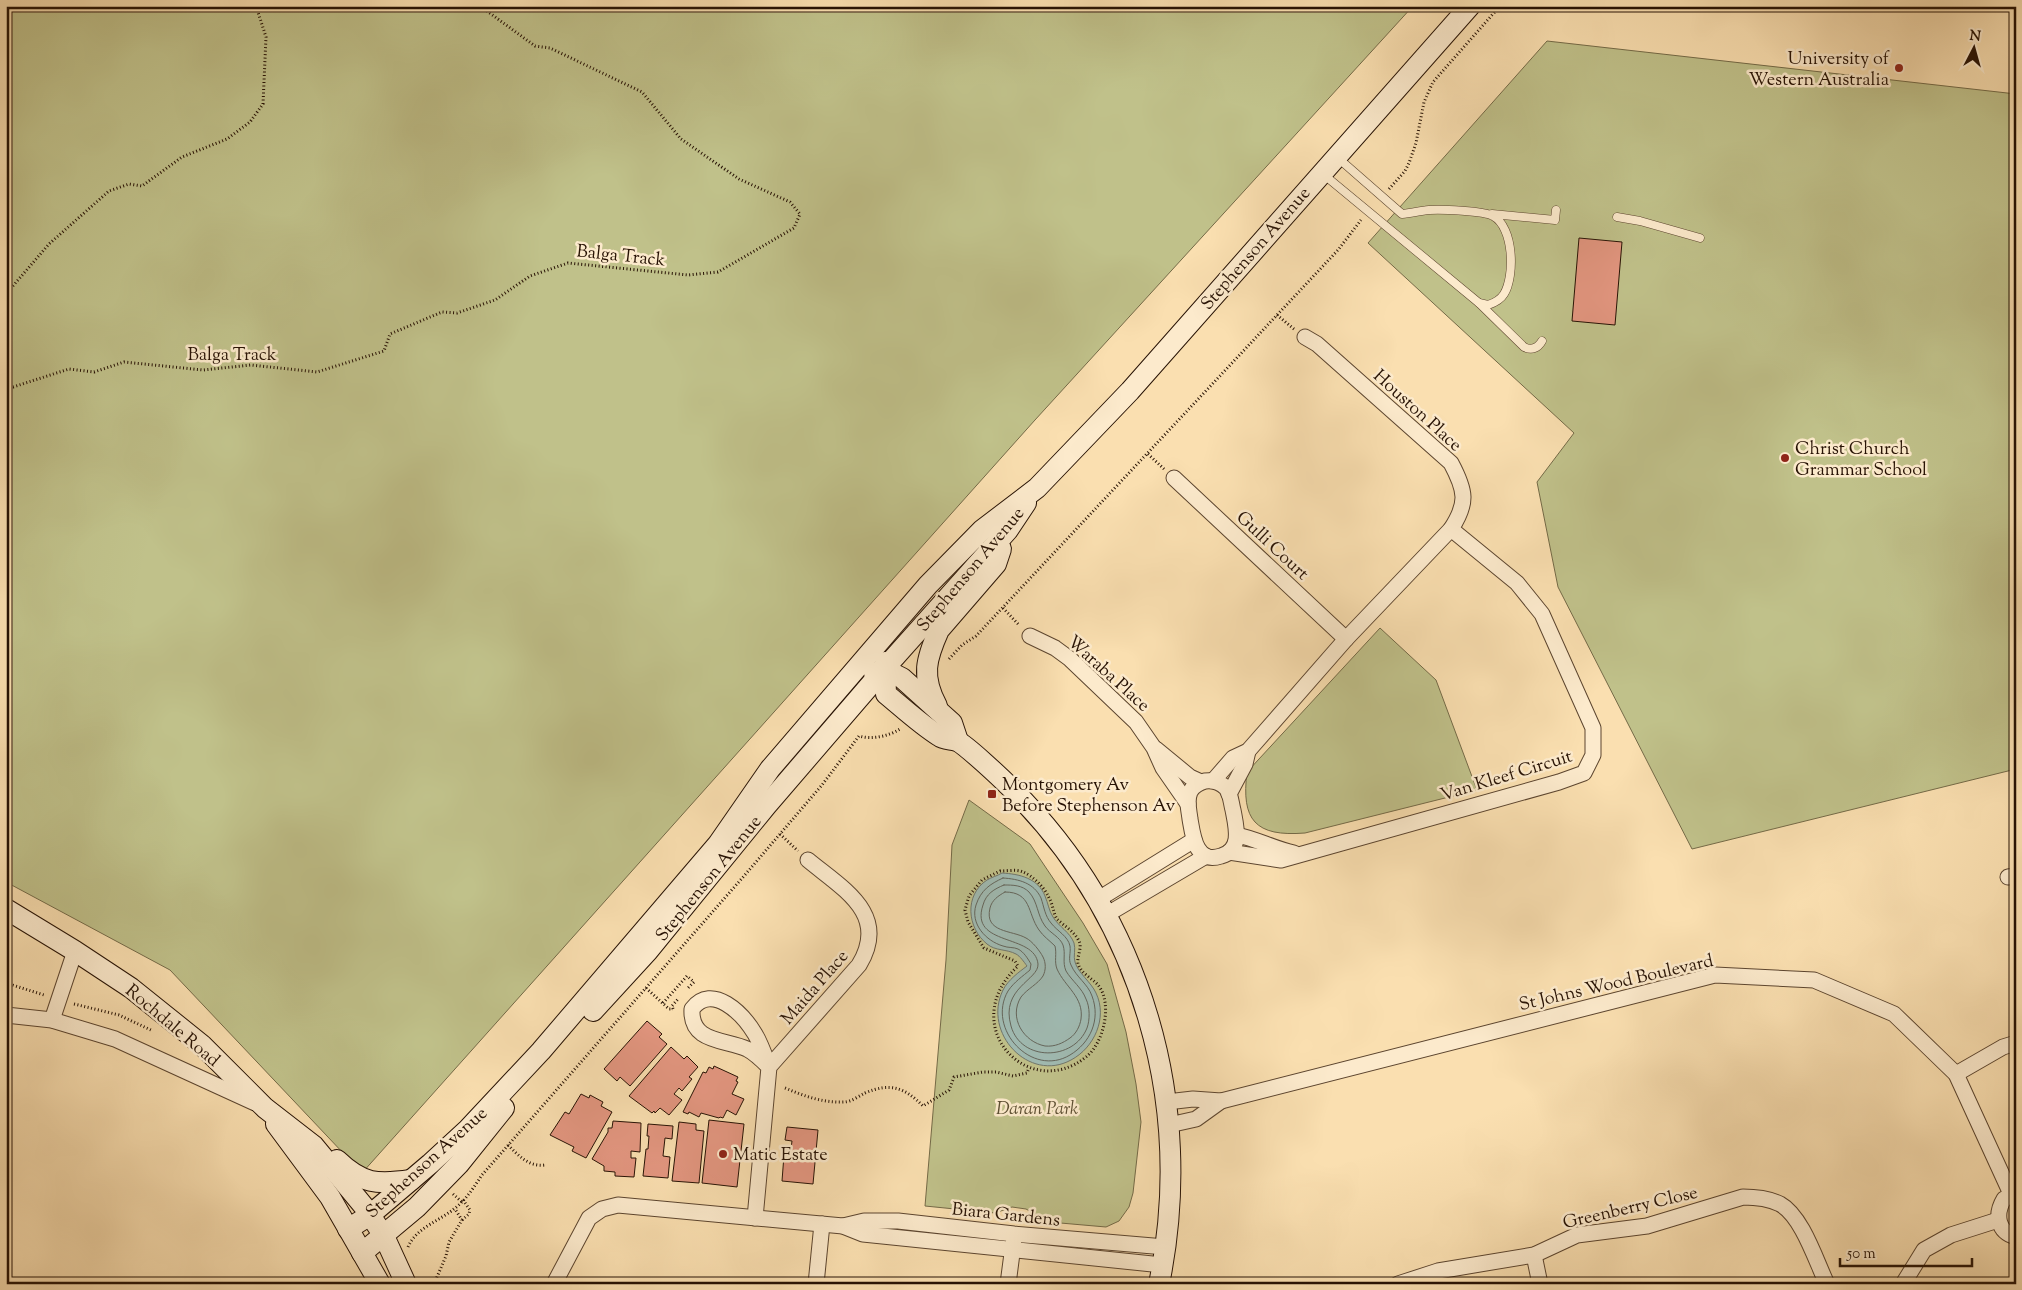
<svg xmlns="http://www.w3.org/2000/svg" width="2022" height="1290" font-family="'Sorts Mill Goudy',serif">
  <rect width="100%" height="100%" fill="#fadfb0"/>
  <filter id="stains"><feTurbulence type="fractalNoise" baseFrequency=".004" numOctaves="4"/><feColorMatrix values="0 0 0 0 .2 0 0 0 0 .09 0 0 0 0 .02 0 0 0 .5 -.17"/></filter>
  <radialGradient id="worn" r=".72"><stop offset=".6" stop-color="#630" stop-opacity="0"/><stop offset="1" stop-color="#630" stop-opacity=".3"/></radialGradient>
  <g fill="#c0c18a" stroke="#746a47">
    <polygon points="6,6 1413,6 1035,420 362,1173 170,970 6,882"/>
    <polygon points="1547,41 2016,94 2016,769 1692,849 1558,587 1537,482 1574,433 1368,243"/>
    <path d="M1380 628 1436 680 1477 790 1305 833C1255 837 1241 820 1247 772Z"/>
    <polygon points="969,800 1030,844 1083,923 1107,964 1126,1032 1136,1084 1141,1122 1133,1193 1129,1207 1119,1221 1106,1227 1049,1222 1026,1209 1012,1207 995,1213 925,1206 946,960 952,845"/>
  </g>
  <path fill="#a0bbb3" stroke="#70776d" d="M1002 873C1019 874 1038 878 1045 896 1048 903 1049 911 1053 917 1059 927 1070 932 1074 943 1076 949 1073 956 1075 962 1078 973 1091 982 1096 993 1108 1018 1094 1048 1071 1060 1029 1083 982 1033 1003 990 1008 980 1019 972 1027 966 1024 962 1020 956 1016 954 1007 949 995 951 987 944 967 928 964 895 987 880 992 877 997 876 1002 873Z"/>
  <g fill="none" stroke-linecap="round" stroke-linejoin="round">
    <g stroke="#64665c" stroke-width="1">
      <path d="M1003 878C1019 879 1034 883 1041 898 1044 907 1045 916 1051 923 1057 931 1068 936 1070 946 1071 953 1068 959 1071 965 1076 977 1088 984 1092 996 1101 1020 1090 1043 1070 1055 1032 1078 986 1029 1008 991 1014 982 1023 976 1030 970L1031 964C1028 959 1024 952 1018 949 1014 947 1008 948 1003 946 986 941 970 924 976 905 981 890 990 884 1003 878Z"/>
      <path d="M1004 885C1013 885 1022 885 1029 892 1038 902 1037 915 1045 926 1050 933 1060 937 1063 945 1066 954 1062 962 1066 971 1072 981 1082 988 1086 999 1090 1007 1090 1020 1087 1028 1074 1061 1021 1062 1011 1026 1000 988 1039 980 1038 964 1035 933 969 947 983 905 986 894 994 889 1004 885Z"/>
      <path d="M1005 892C1032 892 1027 913 1039 930 1043 936 1050 941 1055 946 1057 954 1054 961 1057 969 1065 987 1084 997 1081 1019 1080 1026 1076 1034 1070 1038 1063 1043 1055 1047 1045 1046 1024 1042 1008 1018 1021 997 1027 989 1038 984 1043 976 1046 970 1046 963 1043 957 1040 951 1032 941 1026 938 1012 930 984 933 990 908 992 900 998 896 1005 892Z"/>
    </g>
  </g>
  <g fill="#e39680" stroke="#271204">
    <polygon points="1579,238 1622,242 1615,325 1572,321"/>
    <polygon points="647,1021 662,1034 659,1037 667,1044 630,1086 620,1077 617,1081 604,1069"/>
    <polygon points="671,1047 684,1059 687,1056 698,1067 689,1077 692,1079 682,1091 679,1088 674,1094 682,1100 669,1115 660,1108 655,1113 654,1111 652,1113 629,1096"/>
    <polygon points="714,1066 738,1077 736,1081 738,1082 732,1094 744,1099 736,1115 727,1110 723,1118 720,1117 719,1118 701,1113 699,1117 689,1112 688,1114 683,1112 703,1072 706,1073 709,1067 713,1069"/>
    <polygon points="581,1094 589,1098 590,1095 603,1102 601,1106 612,1112 586,1158 572,1151 574,1147 550,1135 565,1112 569,1114"/>
    <polygon points="709,1120 744,1124 737,1187 702,1183"/>
    <polygon points="613,1121 641,1123 640,1152 631,1151 631,1158 636,1158 634,1177 615,1176 615,1172 604,1171 604,1166 592,1159 608,1132 608,1128 612,1128"/>
    <polygon points="679,1122 696,1124 696,1130 704,1131 699,1183 672,1181"/>
    <polygon points="648,1124 673,1126 672,1139 665,1138 663,1156 670,1157 668,1178 643,1176 646,1149 648,1149 649,1136 647,1136"/>
    <polygon points="787,1127 818,1130 813,1184 782,1181 784,1155 790,1156 792,1141 785,1140"/>
  </g>
  <g fill="none" stroke-linecap="round" stroke-linejoin="round">
    <defs>
      <g id="lane">
        <path d="M1323 174 1479 303 1488 305C1494 303 1501 299 1504 294 1515 276 1514 227 1493 216 1485 211 1440 209 1429 210 1420 211 1411 213 1402 214L1338 158"/>
        <polyline points="1492,214 1555,220 1556,210"/>
        <polyline points="1617,217 1640,221 1700,238"/>
        <path d="M1479 303 1524 347C1532 351 1538 348 1542 341"/>
      </g>
      <g id="street">
        <path d="M1305 337 1317 344 1451 463C1466 491 1468 503 1451 529"/>
        <polyline points="1174,478 1346,639"/>
        <polyline points="1030,636 1055,648 1070,659 1136,722 1154,748 1163,768 1188,804"/>
        <polyline points="1156,749 1190,777 1201,782"/>
        <path d="M1205 781C1212 780 1220 782 1226 788 1231 794 1231 803 1233 810 1236 826 1243 850 1221 856 1196 864 1193 837 1190 819 1189 810 1186 801 1190 792 1193 786 1198 783 1205 781Z"/>
        <polyline points="1213,781 1233,758 1248,751 1346,639 1451,529 1517,583 1542,614 1593,728 1593,755 1584,773 1559,782 1281,860 1229,852"/>
        <polyline points="1229,794 1245,764 1248,751"/>
        <path d="M1237 835C1257 839 1274 849 1294 853"/>
        <polyline points="2008,877 2016,876"/>
        <polyline points="1097,900 1194,840"/>
        <polyline points="1106,915 1206,856"/>
        <polyline points="6,1015 52,1020 115,1039 255,1103"/>
        <polyline points="52,1020 75,951"/>
        <polyline points="1956,1074 2003,1047 2016,1043"/>
        <polyline points="1167,1102 1193,1099 1221,1101 1715,975 1814,980 1894,1014 1956,1074 2011,1194"/>
        <polyline points="1169,1125 1196,1119 1221,1101"/>
        <path d="M2016 1193 2004 1199C1995 1214 1997 1232 2016 1237"/>
        <path d="M755 1218 769 1067C763 1061 755 1053 747 1049 725 1039 690 1043 692 1009 712 982 743 1014 755 1034 761 1044 765 1056 769 1067L859 965C890 914 843 889 808 860"/>
        <polyline points="843,1226 864,1221 898,1221 1014,1234 1165,1247"/>
        <polyline points="1534,1255 1540,1284"/>
        <polyline points="554,1284 589,1218 602,1209 618,1205 843,1226 863,1234 1162,1265"/>
        <polyline points="816,1284 822,1224"/>
        <polyline points="1008,1284 1014,1238"/>
        <path d="M1398 1284 1438 1271 1534 1255 1577 1235 1647 1226 1743 1197C1756 1197 1768 1198 1780 1204 1802 1216 1816 1261 1827 1284"/>
        <polyline points="1903,1284 1924,1250 1951,1235 1998,1220"/>
      </g>
      <g id="secondary">
        <path d="M885 662 886 694C903 708 920 724 939 736 944 740 951 739 957 741 966 745 1002 779 1011 788 1142 918 1196 1104 1159 1284"/>
        <polyline points="874,673 884,669 902,678 952,723 958,741"/>
        <path d="M937 706C921 676 926 659 939 630L996 564 1001 549"/>
        <polyline points="6,909 75,951 131,988 202,1045 265,1108 314,1146 366,1209 384,1236 406,1284"/>
        <polyline points="593,1011 648,951 767,805 884,669 1008,530 1026,503"/>
        <polyline points="276,1124 330,1197 380,1284"/>
        <path d="M337 1160C362 1184 377 1185 411 1180"/>
        <polyline points="348,1229 370,1215 430,1164 468,1129 541,1051 718,844 770,769 928,585 982,530 1037,488 1130,391 1470,6"/>
        <polyline points="362,1253 417,1207 459,1164 504,1108"/>
      </g>
    </defs>
    <use href="#lane" stroke="#5c452f" stroke-width="9"/>
    <use href="#street" stroke="#5c452f" stroke-width="17"/>
    <use href="#secondary" stroke="#271204" stroke-width="22"/>
    <g stroke="#271204" stroke-width="3" stroke-dasharray="1 2.5" stroke-linecap="butt">
      <polyline points="1389,189 1405,171 1409,163 1416,143 1424,102 1433,82 1500,6"/>
      <polyline points="6,294 49,244 109,191 129,184 142,186 182,157 227,139 250,122 263,104 266,37 256,6"/>
      <polyline points="1277,315 1294,329"/>
      <polyline points="6,386 13,387 69,369 94,372 124,362 203,370 251,365 317,372 384,351 390,334 442,312 457,313 495,300 530,276 568,263 688,275 718,272 794,228 800,214 790,202 739,179 681,139 642,92 550,48 535,46 480,6"/>
      <polyline points="1148,454 1164,469"/>
      <polyline points="1003,608 1019,625"/>
      <polyline points="949,659 962,645 976,636 1338,250 1361,220"/>
      <polyline points="780,834 798,851"/>
      <path d="M1000 871C1007 871 1017 869 1023 872 1033 876 1045 888 1049 898 1053 904 1053 913 1057 919 1064 926 1077 933 1080 944 1081 950 1077 957 1078 963 1080 973 1092 978 1098 985 1113 1003 1104 1043 1086 1057 1028 1103 955 1025 1018 966L1015 961 984 948 968 922 965 910 969 896 982 880Z"/>
      <polyline points="6,983 44,995"/>
      <polyline points="646,988 669,1009 673,1009"/>
      <polyline points="663,1003 687,976 694,982 687,989"/>
      <polyline points="74,1004 119,1015 153,1031"/>
      <polyline points="673,1009 672,1006 678,999"/>
      <path d="M785 1088C804 1096 823 1103 844 1102 851 1102 859 1096 865 1093 891 1082 905 1088 923 1106L949 1090 954 1077 983 1072H996L1013 1076 1027 1073 1029 1068"/>
      <path d="M508 1145C519 1156 529 1167 545 1165"/>
      <polyline points="453,1194 462,1202"/>
      <polyline points="462,1220 469,1214 470,1210 463,1200"/>
      <path d="M408 1247C416 1228 439 1221 454 1209 466 1200 474 1187 482 1175L744 876 822 785 859 736C872 740 889 736 900 729"/>
      <polyline points="434,1284 446,1256 449,1242 462,1220 455,1209"/>
    </g>
    <use href="#lane" stroke="#fceacc" stroke-width="8"/>
    <use href="#street" stroke="#fceacc" stroke-width="15"/>
    <use href="#secondary" stroke="#fceacc" stroke-width="20"/>
  </g>
  <g fill="#8f2418" stroke="#fceacc" stroke-width="2">
    <circle cx="1899" cy="68" r="5"/>
    <circle cx="1785" cy="458" r="5"/>
    <rect x="987" y="789" width="10" height="10" rx="2.5"/>
    <circle cx="723" cy="1154" r="5"/>
  </g>
  <g text-anchor="middle" stroke-width="5" stroke-linejoin="round" paint-order="stroke">
    <g font-size="18" fill="#271204" stroke="#fceacc" text-anchor="start">
      <text x="1889" y="64" text-anchor="end">University of<tspan x="1889" dy="21">Western Australia</tspan></text>
      <text x="1795" y="454">Christ Church<tspan x="1795" dy="21">Grammar School</tspan></text>
      <text x="1002" y="790">Montgomery Av<tspan x="1002" dy="21">Before Stephenson Av</tspan></text>
      <text x="733" y="1160">Matic Estate</text>
    </g>
    <g font-size="18" fill="#271204" stroke="#fceacc">
      <text transform="translate(1255 248) rotate(-49)" y="6">Stephenson Avenue</text>
      <text transform="translate(621 255) rotate(6)" y="6">Balga Track</text>
      <text x="232" y="360">Balga Track</text>
      <text transform="translate(1418 410) rotate(42)" y="6">Houston Place</text>
      <text transform="translate(1273 545) rotate(43)" y="6">Gulli Court</text>
      <text transform="translate(970 569) rotate(-50)" y="6">Stephenson Avenue</text>
      <text transform="translate(1109 673) rotate(42)" y="6">Waraba Place</text>
      <text transform="translate(1506 775) rotate(-17)" y="6">Van Kleef Circuit</text>
      <text transform="translate(708 878) rotate(-51)" y="6">Stephenson Avenue</text>
      <text transform="translate(1616 982) rotate(-13)" y="6">St Johns Wood Boulevard</text>
      <text transform="translate(814 987) rotate(-49)" y="6">Maida Place</text>
      <text transform="translate(173 1025) rotate(40)" y="6">Rochdale Road</text>
      <text transform="translate(426 1162) rotate(-42)" y="6">Stephenson Avenue</text>
      <text transform="translate(1630 1207) rotate(-13)" y="6">Greenberry Close</text>
      <text transform="translate(1006 1214) rotate(6)" y="6">Biara Gardens</text>
    </g>
    <g font-size="18" font-style="italic" fill="#5d4f33" stroke="#fceacc">
      <text x="1037" y="1114">Daran Park</text>
    </g>
  </g>
  <rect width="2022" height="1290" fill="none" stroke="#fadfb0" stroke-width="25"/>
  <rect x="8" y="8" width="2007" height="1275" fill="none" stroke="#271204" stroke-width="2.5"/>
  <rect x="12" y="12" width="1997" height="1265" fill="none" stroke="#271204"/>
  <g transform="translate(1974 48) rotate(6)" stroke="#fceacc" stroke-width="4" paint-order="stroke">
  <path d="M0-4L9 19L0 12L-9 19Z" fill="#271204"/>
  <text y="-8" font-size="14" font-weight="bold" text-anchor="middle" fill="#271204">N</text>
  </g>
  <path d="M1840 1258v8h132v-8" fill="none" stroke="#271204" stroke-width="2.5"/>
  <text x="1847" y="1258" font-size="15" fill="#271204" stroke="#fceacc" stroke-width="4" paint-order="stroke">50 m</text>
  <rect width="100%" height="100%" filter="url(#stains)"/>
  <rect width="100%" height="100%" fill="url(#worn)"/>
</svg>
